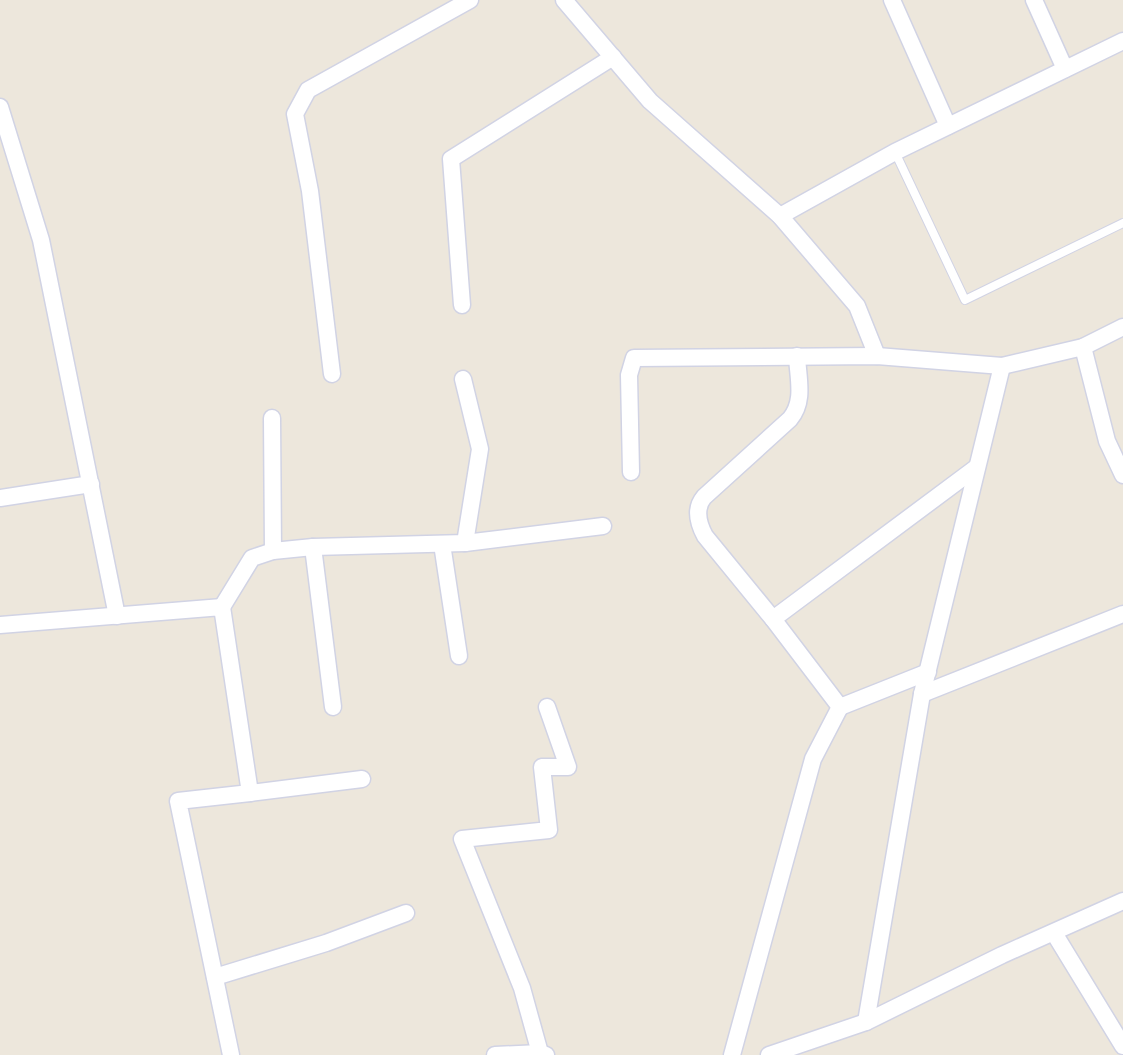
<svg xmlns="http://www.w3.org/2000/svg" width="1123" height="1055" font-family="'PT Sans',sans-serif">
  <rect width="100%" height="100%" fill="#ede7dc"/>
  <g fill="none" stroke-linecap="round" stroke-linejoin="round">
    <defs>
      <polyline id="lane" points="895,152 965,300 1123,223"/>
      <g id="street">
        <polyline points="564,0 650,101 780,216 857,306 877,356"/>
        <polyline points="892,0 948,126"/>
        <polyline points="1034,0 1065,69"/>
        <polyline points="0,107 41,240 117,616"/>
        <polyline points="780,216 895,152 1123,41"/>
        <polyline points="462,305 451,159 613,57"/>
        <polyline points="1083,347 1107,441 1123,475"/>
        <polyline points="332,374 310,191 295,114 308,90 470,0"/>
        <polyline points="463,379 480,449 465,543"/>
        <polyline points="272,418 273,551"/>
        <polyline points="631,472 629,375 634,358 877,356 1002,366 1083,347 1123,327"/>
        <polyline points="0,498 91,484"/>
        <polyline points="442,544 459,656"/>
        <polyline points="313,547 333,707"/>
        <polyline points="222,607 252,558 273,551 313,547 465,543 603,526"/>
        <polyline points="773,619 977,467"/>
        <polyline points="0,625 222,607 250,793 178,801 231,1055"/>
        <polyline points="922,694 1123,614"/>
        <polyline points="840,707 928,672"/>
        <polyline points="250,793 362,779"/>
        <polyline points="1054,933 1123,1046"/>
        <polyline points="215,977 326,943 406,913"/>
        <polyline points="866,1022 922,694 1002,366"/>
        <polyline points="540,1053 522,988 462,839 549,830 542,767 568,767 547,707"/>
        <polyline points="495,1055 540,1053 546,1055"/>
        <path d="M732 1055 813 759 840 707 773 619 705 536C698 523 694 509 704 497L790 419C805 401 798 379 797 356"/>
        <polyline points="769,1055 866,1022 1002,955 1123,901"/>
      </g>
    </defs>
    <use href="#lane" stroke="#d1d3e4" stroke-width="10"/>
    <use href="#street" stroke="#d1d3e4" stroke-width="19"/>
    <use href="#lane" stroke="#fff" stroke-width="8"/>
    <use href="#street" stroke="#fff" stroke-width="16"/>
  </g>
</svg>
